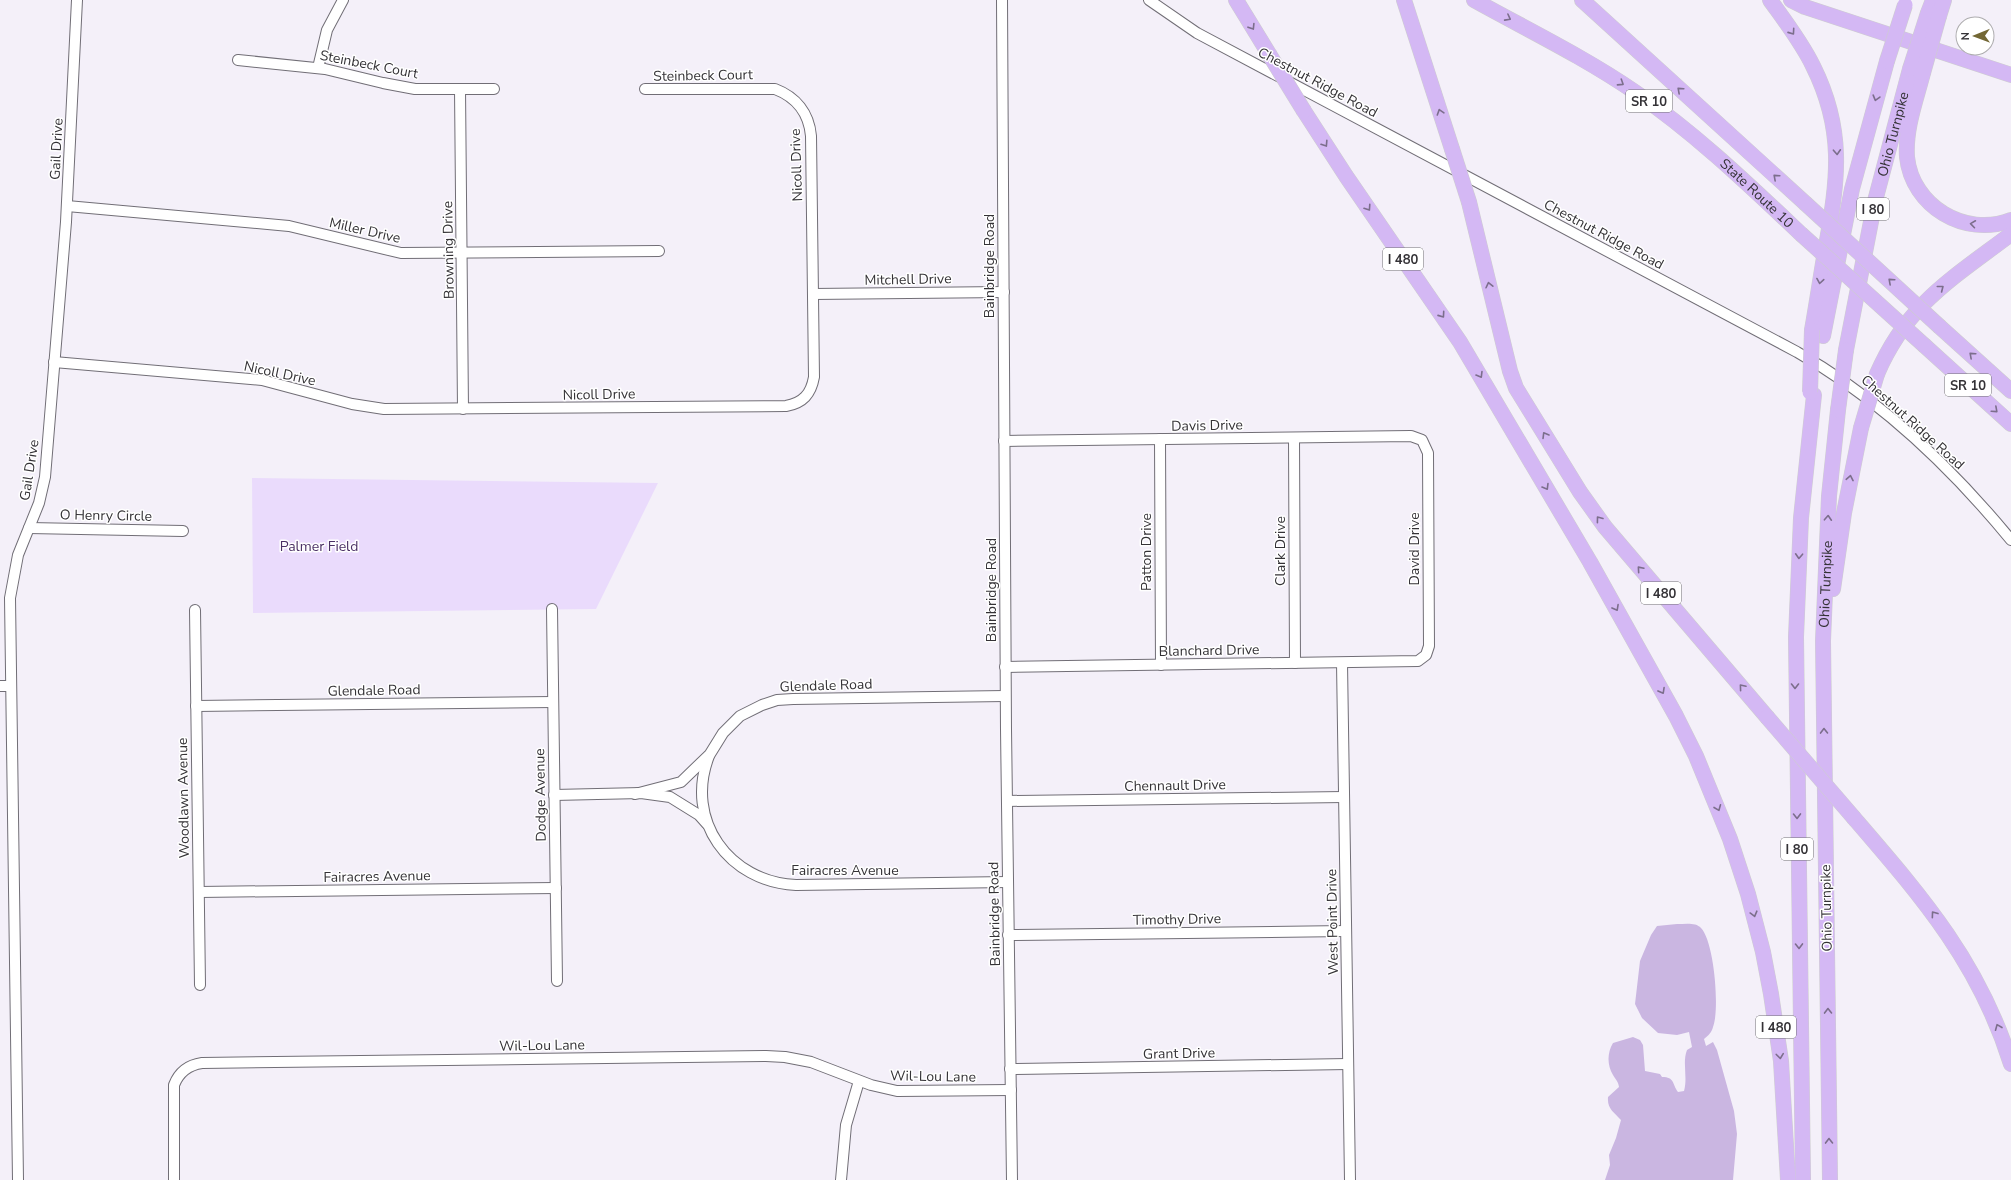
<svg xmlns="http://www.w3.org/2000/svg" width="2011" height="1180" font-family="'Nunito Sans',sans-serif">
  <rect width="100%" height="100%" fill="#f4f0f9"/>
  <polygon fill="#eadbfc" points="252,478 658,483 596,609 253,613"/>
  <path fill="#cab6e1" d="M1677 924C1685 924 1696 922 1701 928 1714 941 1720 1009 1713 1027 1712 1032 1708 1036 1704 1039L1706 1046 1713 1042 1717 1050 1734 1111 1737 1134 1733 1180H1605L1610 1165 1609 1155 1616 1138 1621 1120C1614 1112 1607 1109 1608 1097L1619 1087C1618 1081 1616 1080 1613 1075 1607 1065 1607 1053 1613 1043L1633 1037 1640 1040 1643 1045 1645 1071 1660 1074 1662 1077C1675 1077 1672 1084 1678 1092L1684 1091C1688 1077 1682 1063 1687 1050L1692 1047 1689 1032 1677 1035 1658 1033 1642 1018 1635 1004 1640 961 1651 935 1657 926Z"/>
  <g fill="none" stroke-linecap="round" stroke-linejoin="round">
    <defs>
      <g id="minor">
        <polyline points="1002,0 1006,729 1012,1180"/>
        <path d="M1149 0 1197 33 1797 352C1880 399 1951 467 2011 540"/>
        <polyline points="238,60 325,69 383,83 415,89 494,89"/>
        <polyline points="318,68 327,30 343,0"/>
        <polyline points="460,89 463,409"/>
        <polyline points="67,206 289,226 401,253 659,251"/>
        <polyline points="813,294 1004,292"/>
        <path d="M54 362 262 380 352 404 384 409 786 406C803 403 811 394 814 377L811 136C809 113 796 97 775 89H645"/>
        <polyline points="1294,438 1295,663"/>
        <polyline points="1160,439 1161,665"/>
        <polyline points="1004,441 1411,436 1422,440 1428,453 1429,646 1426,655 1418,661 1005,667"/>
        <polyline points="29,528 183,531"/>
        <polyline points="552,609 557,981"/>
        <polyline points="195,610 200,985"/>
        <polyline points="1342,663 1350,1180"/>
        <polyline points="0,686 11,686"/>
        <polyline points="196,706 553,702"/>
        <path d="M709 756C684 820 729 882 796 885L1008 882"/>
        <polyline points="635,794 681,782 710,754 723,733 740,716 762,705 777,700 793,699 1005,696"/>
        <polyline points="554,795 641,793 670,797 699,815 707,824"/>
        <polyline points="1007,801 1344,797"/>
        <polyline points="199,892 556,888"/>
        <polyline points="1008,935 1346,931"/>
        <polyline points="1010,1069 1348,1064"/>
        <polyline points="18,1180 10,598 18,555 39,503 45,477 66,222 77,0"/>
        <path d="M174 1180V1085C179 1072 188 1065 202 1063L766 1056 785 1057 811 1062 871 1085 897 1091 1011 1090"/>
        <polyline points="841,1180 846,1125 859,1081"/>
      </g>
      <g id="highway">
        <polyline points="1236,0 1269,54"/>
        <polyline points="1404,0 1452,149"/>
        <path id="s1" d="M1474 0C1528 30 1584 57 1635 92 1695 133 1748 184 1801 234"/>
        <polyline points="1582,0 1805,203"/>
        <path d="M1770 0C1785 21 1802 43 1813 66 1845 130 1838 179 1826 246 1821 274 1817 302 1812 330"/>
        <polyline points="1791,0 1805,7 2011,75"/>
        <polyline points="1928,13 1933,0"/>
        <polyline points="1939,16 1944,0"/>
        <path d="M1923 73C1916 100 1905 129 1907 157 1912 206 1965 238 2011 220"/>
        <polyline points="1304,111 1346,176 1460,342 1590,562 1676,716 1696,756 1730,839 1748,894 1763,952 1771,994 1781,1061 1788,1180"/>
        <polyline points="1469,202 1510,371 1516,388 1580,492 1605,527 1767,717"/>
        <polyline points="1940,327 2011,391"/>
        <polyline points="1823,336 1852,189 1887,61"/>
        <polyline points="1925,346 2011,424"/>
        <path id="s2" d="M1846 350 1875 201 1910 69"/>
        <path d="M1877 374C1907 304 1953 278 2011 234"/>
        <polyline points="1833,589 1844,513 1861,428"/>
        <path d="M1854 818C1922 897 1979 962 2011 1064"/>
        <polyline points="1803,1180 1796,637 1801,518 1814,395"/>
        <path id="s3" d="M1830 1180 1823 641 1829 496 1838 410"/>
      </g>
    </defs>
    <use href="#minor" stroke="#716e76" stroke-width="12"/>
    <use href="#highway" stroke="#cececf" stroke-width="16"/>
    <use href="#minor" stroke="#fff" stroke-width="10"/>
    <use href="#highway" stroke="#d4b8f4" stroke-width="15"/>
    <defs>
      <g id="highway-bridge">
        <polyline points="1269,54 1304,111"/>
        <polyline points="1887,61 1905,5"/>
        <polyline points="1910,69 1928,13"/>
        <polyline points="1923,73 1939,16"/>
        <polyline points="1452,149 1469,202"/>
        <polyline points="1805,203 1940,327"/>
        <polyline points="1801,234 1925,346"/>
        <polyline points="1810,392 1812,330"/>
        <polyline points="1838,410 1846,350"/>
        <polyline points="1861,428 1877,374"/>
        <polyline points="1767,717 1854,818"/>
      </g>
    </defs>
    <use href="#highway-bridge" stroke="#cececf" stroke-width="16" stroke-linecap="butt"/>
    <use href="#highway-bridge" stroke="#d4b8f4" stroke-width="15"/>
  </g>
  <defs><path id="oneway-chevron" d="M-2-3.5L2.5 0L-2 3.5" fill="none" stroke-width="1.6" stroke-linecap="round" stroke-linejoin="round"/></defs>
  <g stroke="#7c6e8c">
    <use href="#oneway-chevron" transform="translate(1508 18) rotate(28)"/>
    <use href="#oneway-chevron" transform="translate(1252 27) rotate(58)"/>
    <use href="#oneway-chevron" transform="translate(1792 32) rotate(55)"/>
    <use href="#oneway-chevron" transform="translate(1621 83) rotate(33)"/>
    <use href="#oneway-chevron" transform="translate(1680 90) rotate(-138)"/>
    <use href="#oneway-chevron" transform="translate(1876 98) rotate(106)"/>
    <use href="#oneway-chevron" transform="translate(1440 112) rotate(-108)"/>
    <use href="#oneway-chevron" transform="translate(1325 144) rotate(57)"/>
    <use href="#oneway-chevron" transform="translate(1837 152) rotate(87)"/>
    <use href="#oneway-chevron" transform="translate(1776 177) rotate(-138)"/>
    <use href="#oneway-chevron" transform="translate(1368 208) rotate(56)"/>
    <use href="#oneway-chevron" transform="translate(1973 224) rotate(-172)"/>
    <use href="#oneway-chevron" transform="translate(1820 281) rotate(99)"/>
    <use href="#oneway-chevron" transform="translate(1891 281) rotate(-138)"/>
    <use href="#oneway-chevron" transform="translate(1489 285) rotate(-103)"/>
    <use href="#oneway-chevron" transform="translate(1941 288) rotate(-38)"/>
    <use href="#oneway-chevron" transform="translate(1442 315) rotate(55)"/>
    <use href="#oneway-chevron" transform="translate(1972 355) rotate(-138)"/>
    <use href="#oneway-chevron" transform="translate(1480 375) rotate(59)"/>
    <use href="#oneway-chevron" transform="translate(1995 410) rotate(42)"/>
    <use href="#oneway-chevron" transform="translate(1545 435) rotate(-121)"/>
    <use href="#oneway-chevron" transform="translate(1850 478) rotate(-79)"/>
    <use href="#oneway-chevron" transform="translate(1546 487) rotate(59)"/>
    <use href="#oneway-chevron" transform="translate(1828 518) rotate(-87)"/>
    <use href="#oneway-chevron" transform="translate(1599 519) rotate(-127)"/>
    <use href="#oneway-chevron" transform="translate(1799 556) rotate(93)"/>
    <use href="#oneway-chevron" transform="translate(1640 569) rotate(-131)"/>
    <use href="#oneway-chevron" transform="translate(1616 608) rotate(61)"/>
    <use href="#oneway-chevron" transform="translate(1795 686) rotate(90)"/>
    <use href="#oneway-chevron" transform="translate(1742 687) rotate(-130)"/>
    <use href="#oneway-chevron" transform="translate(1662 691) rotate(61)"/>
    <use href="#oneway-chevron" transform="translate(1824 731) rotate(-91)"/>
    <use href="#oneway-chevron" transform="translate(1718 808) rotate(68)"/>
    <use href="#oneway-chevron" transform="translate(1797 816) rotate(89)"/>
    <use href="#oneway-chevron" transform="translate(1754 914) rotate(75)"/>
    <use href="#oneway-chevron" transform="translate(1934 914) rotate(-126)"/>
    <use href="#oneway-chevron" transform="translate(1799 946) rotate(89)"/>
    <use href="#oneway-chevron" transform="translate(1828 1011) rotate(-91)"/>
    <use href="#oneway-chevron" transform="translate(1998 1027) rotate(-112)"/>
    <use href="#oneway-chevron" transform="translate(1780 1056) rotate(83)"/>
    <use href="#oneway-chevron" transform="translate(1829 1141) rotate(-91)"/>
  </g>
  <g text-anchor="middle" stroke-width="3" stroke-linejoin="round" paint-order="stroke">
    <g fill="#fff" stroke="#717072" stroke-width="1">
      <rect x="1626" y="90" width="46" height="22" rx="3"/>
      <rect x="1857" y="198" width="32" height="22" rx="3"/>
      <rect x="1383" y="248" width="40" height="22" rx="3"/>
      <rect x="1945" y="374" width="46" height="22" rx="3"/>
      <rect x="1641" y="582" width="40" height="22" rx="3"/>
      <rect x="1781" y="838" width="32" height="22" rx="3"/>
      <rect x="1756" y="1016" width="40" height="22" rx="3"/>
    </g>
    <g font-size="13" font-weight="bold" fill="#343236">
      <text x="1649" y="106">SR 10</text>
      <text x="1873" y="214">I 80</text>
      <text x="1403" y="264">I 480</text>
      <text x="1968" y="390">SR 10</text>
      <text x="1661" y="598">I 480</text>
      <text x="1797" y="854">I 80</text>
      <text x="1776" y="1032">I 480</text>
    </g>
    <g font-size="14" fill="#343236" stroke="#fff">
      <text transform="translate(369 64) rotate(11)" y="5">Steinbeck Court</text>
      <text transform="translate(703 75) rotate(-1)" y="5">Steinbeck Court</text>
      <text transform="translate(1318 82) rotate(28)" y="5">Chestnut Ridge Road</text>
      <text dy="5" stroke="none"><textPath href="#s2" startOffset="221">Ohio Turnpike</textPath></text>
      <text transform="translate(56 149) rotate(-87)" y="5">Gail Drive</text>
      <text transform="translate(796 165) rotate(-92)" y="5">Nicoll Drive</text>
      <text dy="5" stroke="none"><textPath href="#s1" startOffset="344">State Route 10</textPath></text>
      <text transform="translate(365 230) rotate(13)" y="5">Miller Drive</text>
      <text transform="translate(1604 234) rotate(28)" y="5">Chestnut Ridge Road</text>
      <text transform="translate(448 250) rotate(-91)" y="5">Browning Drive</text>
      <text transform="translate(989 266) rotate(-90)" y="5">Bainbridge Road</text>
      <text transform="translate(908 279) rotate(-1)" y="5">Mitchell Drive</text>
      <text transform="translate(280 373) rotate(12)" y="5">Nicoll Drive</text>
      <text transform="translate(599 394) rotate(-1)" y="5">Nicoll Drive</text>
      <text transform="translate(1913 422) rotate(42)" y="5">Chestnut Ridge Road</text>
      <text transform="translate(1207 425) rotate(-1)" y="5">Davis Drive</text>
      <text transform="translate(29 470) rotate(-81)" y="5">Gail Drive</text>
      <text transform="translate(106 515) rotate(1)" y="5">O Henry Circle</text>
      <text transform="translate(1414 549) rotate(-90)" y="5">David Drive</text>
      <text transform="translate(1280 551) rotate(-90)" y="5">Clark Drive</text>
      <text transform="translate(1146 552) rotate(-90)" y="5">Patton Drive</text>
      <text dy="5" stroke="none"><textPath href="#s3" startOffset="596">Ohio Turnpike</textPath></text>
      <text transform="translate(991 590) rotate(-90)" y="5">Bainbridge Road</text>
      <text transform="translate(1209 650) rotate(-1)" y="5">Blanchard Drive</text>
      <text transform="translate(826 685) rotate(-2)" y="5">Glendale Road</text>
      <text transform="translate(374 690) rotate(-1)" y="5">Glendale Road</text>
      <text transform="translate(1175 785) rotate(-1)" y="5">Chennault Drive</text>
      <text transform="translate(540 795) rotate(-91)" y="5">Dodge Avenue</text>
      <text transform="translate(183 798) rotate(-91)" y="5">Woodlawn Avenue</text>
      <text x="845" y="875">Fairacres Avenue</text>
      <text transform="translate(377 876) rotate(-1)" y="5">Fairacres Avenue</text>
      <text transform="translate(1826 908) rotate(-91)" y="5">Ohio Turnpike</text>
      <text transform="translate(994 914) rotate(-91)" y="5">Bainbridge Road</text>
      <text transform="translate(1177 919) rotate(-1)" y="5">Timothy Drive</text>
      <text transform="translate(1332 922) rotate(-91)" y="5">West Point Drive</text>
      <text transform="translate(542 1045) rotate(-1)" y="5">Wil-Lou Lane</text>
      <text transform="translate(1179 1053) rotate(-1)" y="5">Grant Drive</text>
      <text transform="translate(933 1076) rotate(1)" y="5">Wil-Lou Lane</text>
    </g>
    <g font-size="14" fill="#4b3065" stroke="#fff">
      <text x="319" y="551">Palmer Field</text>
    </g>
  </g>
  <g transform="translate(1975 36) rotate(269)"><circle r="19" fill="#ffffff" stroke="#aeadaf"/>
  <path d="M0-3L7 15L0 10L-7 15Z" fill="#736734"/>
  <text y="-6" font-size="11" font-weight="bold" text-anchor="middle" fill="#343236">N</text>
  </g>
</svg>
